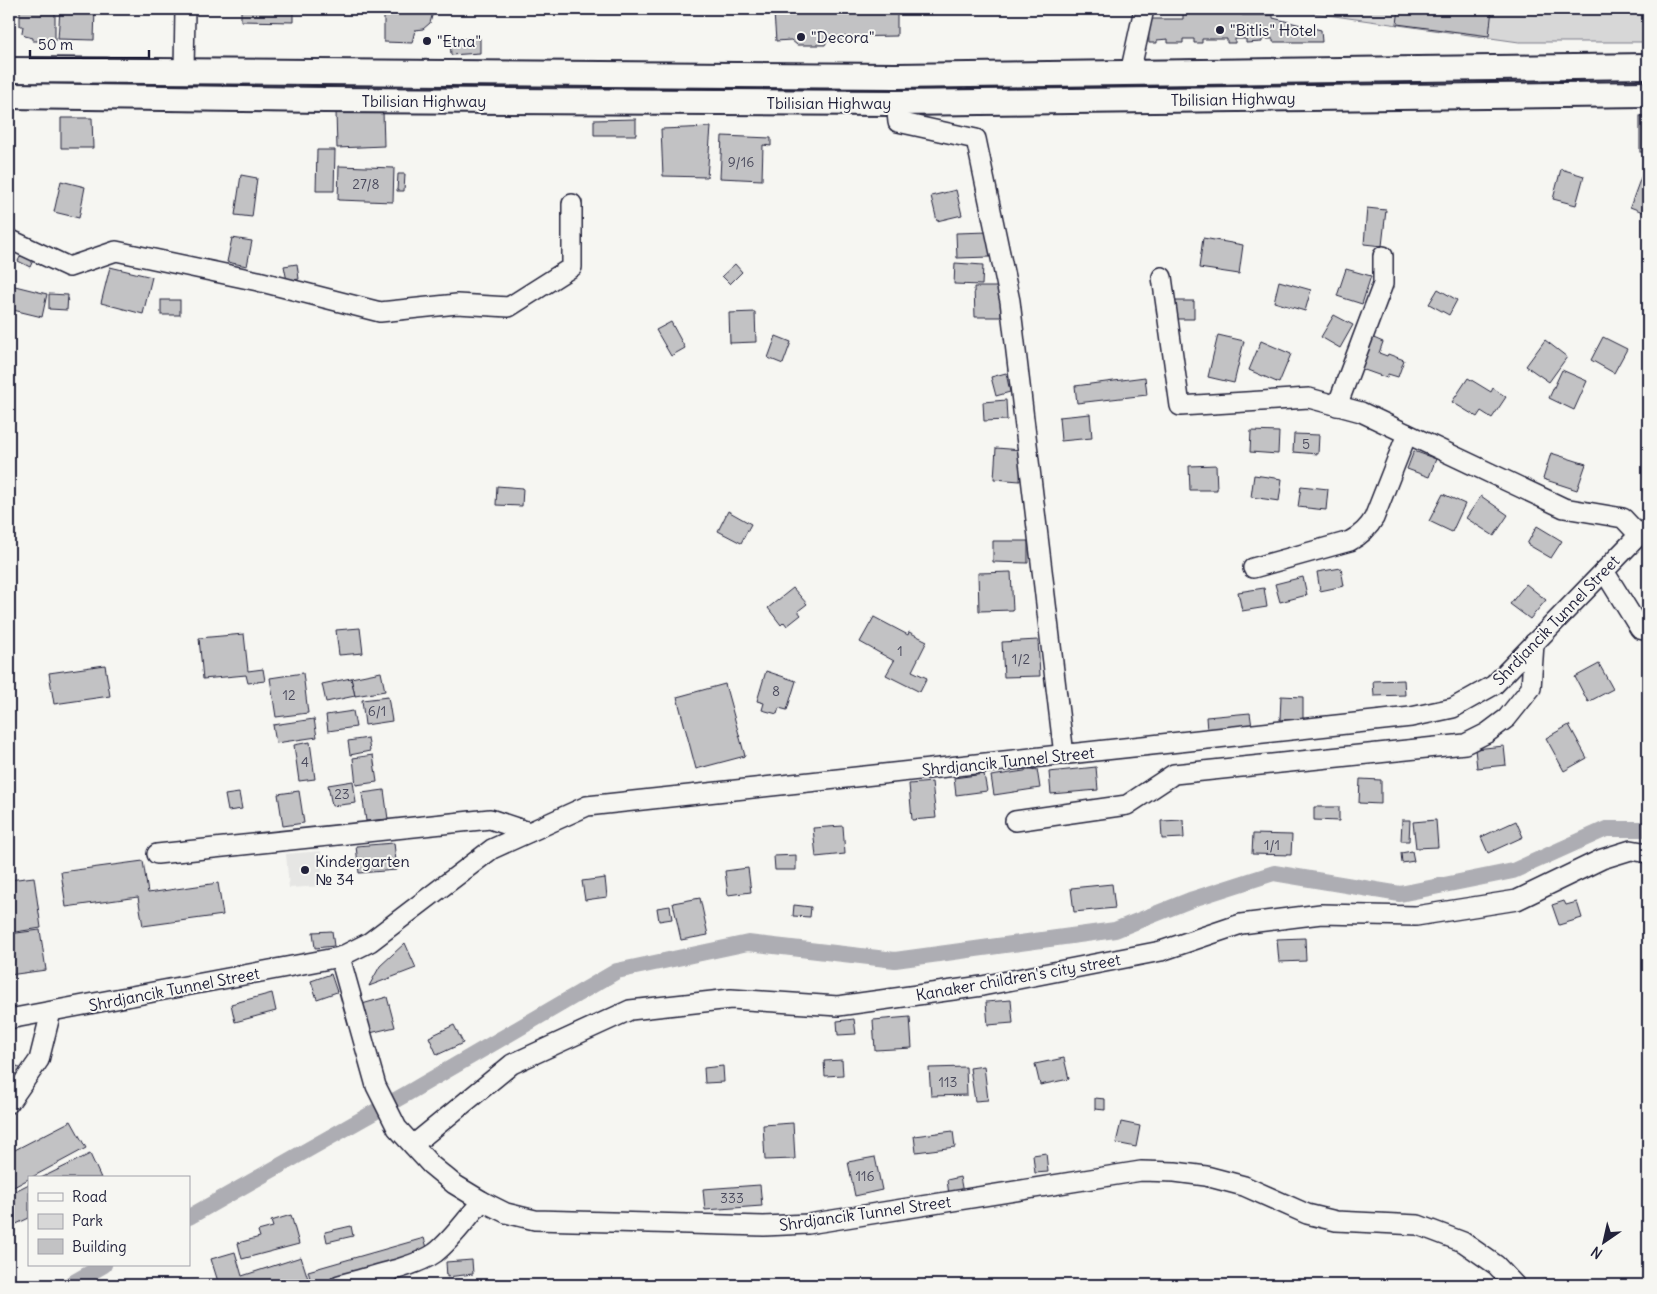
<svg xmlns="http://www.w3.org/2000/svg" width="1657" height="1294" font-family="Delius,sans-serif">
  <rect width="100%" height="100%" fill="#f6f6f2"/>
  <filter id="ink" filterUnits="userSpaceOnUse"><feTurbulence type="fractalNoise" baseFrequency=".02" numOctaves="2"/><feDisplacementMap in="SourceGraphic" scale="10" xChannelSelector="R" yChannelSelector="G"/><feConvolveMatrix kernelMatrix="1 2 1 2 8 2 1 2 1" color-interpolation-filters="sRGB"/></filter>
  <g filter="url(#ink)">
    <polygon fill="#e6e6e4" points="321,851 323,886 289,888 286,854"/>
    <polygon fill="#d7d7d7" stroke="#7c7c89" points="1307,9 1648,9 1648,42 1519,42 1306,12"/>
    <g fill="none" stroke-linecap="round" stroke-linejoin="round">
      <g stroke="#adadb3" stroke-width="16">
        <polyline points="189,1217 408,1093 617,971 748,943 895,960 1115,930 1193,899 1274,873 1400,894 1513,871 1606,829 1648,829"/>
        <polyline points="69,1285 104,1265"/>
      </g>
    </g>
    <g fill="#c2c2c4" stroke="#22223b">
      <polygon points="20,9 55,9 55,41 33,41 33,38 25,36 22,33 23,26 20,26"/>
      <polygon points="60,9 95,9 94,40 58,39"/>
      <polygon points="241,9 293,9 293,22 241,21"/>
      <polygon points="384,9 432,9 432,16 430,23 423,29 415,30 412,43 384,42"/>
      <polygon points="771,9 897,9 897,36 840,37 841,41 827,41 825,45 797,45 791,40 776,41 774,13"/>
      <polygon points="1399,9 1492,9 1489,36 1397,24"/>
      <polygon points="1183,10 1242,10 1242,15 1273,15 1273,18 1321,30 1322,42 1273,42 1273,39 1262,39 1262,42 1246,43 1246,39 1235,39 1235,43 1227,43 1227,39 1202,39 1202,43 1194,43 1194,39 1183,39 1183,43 1168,43 1168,39 1157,40 1157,43 1149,43 1148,19 1183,19"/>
      <polygon points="480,38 480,53 451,55 450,39"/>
      <polygon points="383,111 384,146 337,148 336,112"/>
      <rect x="1640" y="116" width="8" height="36"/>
      <polygon points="61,118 92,118 93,148 61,148"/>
      <polygon points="636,119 636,135 594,135 594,120"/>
      <polygon points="711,127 707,177 663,176 661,129"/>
      <polygon points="722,136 771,138 771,146 763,145 762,180 720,178"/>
      <polygon points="317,150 335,150 334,191 316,191"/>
      <polygon points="339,166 394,168 393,202 338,200"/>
      <polygon points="1561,169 1584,176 1576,205 1553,199"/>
      <polygon points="398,174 405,174 404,191 397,191"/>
      <polygon points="241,175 257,178 252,217 235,215"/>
      <polygon points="1641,177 1648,180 1648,214 1630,207"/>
      <polygon points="61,181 85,187 79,218 54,212"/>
      <polygon points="956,190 962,215 937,221 931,196"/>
      <polygon points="1367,208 1386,210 1382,246 1364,244"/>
      <polygon points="989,232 990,257 957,258 956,233"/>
      <polygon points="232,238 252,241 247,266 227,262"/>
      <polygon points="1203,238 1243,245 1239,274 1199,268"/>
      <polygon points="23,251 35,256 30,267 18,261"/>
      <polygon points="955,263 983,265 982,285 954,284"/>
      <polygon points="297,264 299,279 287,281 284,266"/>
      <polygon points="735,264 742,272 730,284 722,276"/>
      <polygon points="110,267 152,277 143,314 101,303"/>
      <polygon points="1346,269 1371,276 1362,304 1337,296"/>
      <polygon points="1279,281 1311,290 1305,311 1274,302"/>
      <polygon points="11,285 47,294 42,317 9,309 9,295"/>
      <polygon points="974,287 1001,287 1001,317 975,317"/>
      <polygon points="1438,289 1457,300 1449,315 1429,304"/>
      <polygon points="49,294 68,295 67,310 49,309"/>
      <rect x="161" y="300" width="19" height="15"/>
      <polygon points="1173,301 1194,301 1194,319 1174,319"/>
      <polygon points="755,312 756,342 730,343 729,313"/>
      <polygon points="1334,315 1353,325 1340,348 1321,337"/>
      <polygon points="671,322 685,348 671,356 656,330"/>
      <polygon points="1218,335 1244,341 1234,383 1208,377"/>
      <polygon points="776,336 791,342 783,364 768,358"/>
      <polygon points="1369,336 1383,342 1379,353 1387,356 1388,354 1404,360 1398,377 1388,374 1387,378 1356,367"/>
      <polygon points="1603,337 1627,349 1614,373 1591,360"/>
      <polygon points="1545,340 1567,357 1549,382 1526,366"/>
      <polygon points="1261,341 1291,354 1279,383 1249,370"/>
      <polygon points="1562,370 1587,381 1574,410 1549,398"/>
      <polygon points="1006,373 1010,392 996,396 991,377"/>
      <polygon points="1145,377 1147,395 1077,403 1075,386"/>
      <polygon points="1468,378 1491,392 1493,388 1506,397 1492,418 1481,411 1477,417 1452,402"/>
      <polygon points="1006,400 1007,420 984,421 983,402"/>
      <polygon points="1090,414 1092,438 1061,441 1059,417"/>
      <polygon points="1251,431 1279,432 1278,454 1250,452"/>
      <polygon points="1294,434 1319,435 1318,454 1293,452"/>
      <polygon points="996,448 1022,450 1020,481 994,479"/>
      <polygon points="1414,451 1436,459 1429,477 1407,469"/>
      <polygon points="1551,453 1586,464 1577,490 1543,479"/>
      <polygon points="1216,465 1217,490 1190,490 1189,466"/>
      <polygon points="1254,475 1282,479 1279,501 1251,497"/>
      <polygon points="497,486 523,488 522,506 496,505"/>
      <polygon points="1301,486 1328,489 1326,510 1298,507"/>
      <polygon points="1443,494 1465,504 1452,532 1429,521"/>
      <polygon points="1481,496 1508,515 1494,536 1466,518"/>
      <polygon points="728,511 751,524 741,543 718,531"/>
      <polygon points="1537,526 1562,541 1551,558 1527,544"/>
      <polygon points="993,541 1028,541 1028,563 993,562"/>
      <polygon points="1341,568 1344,586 1320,591 1317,572"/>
      <polygon points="1011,572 1013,610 979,611 978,573"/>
      <polygon points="1303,577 1307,595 1280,602 1275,584"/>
      <polygon points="1526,584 1546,600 1530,619 1510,604"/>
      <polygon points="793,588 807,604 798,611 801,615 787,626 784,622 781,625 768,608"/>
      <polygon points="1264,588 1267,607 1242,611 1238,592"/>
      <polygon points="874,617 908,635 909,632 927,641 912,671 927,678 920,692 886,675 894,661 860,642"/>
      <polygon points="360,628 363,653 339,655 336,630"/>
      <polygon points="244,634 248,671 263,669 265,681 248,683 246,675 203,679 199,638"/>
      <polygon points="9,640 15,658 9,660"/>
      <polygon points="1038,640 1040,676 1004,677 1002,642"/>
      <polygon points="1599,664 1613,689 1588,702 1575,677"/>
      <polygon points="105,665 110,696 54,704 49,673"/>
      <polygon points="766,671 796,681 787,710 779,708 777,714 762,710 764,703 757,701"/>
      <polygon points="381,672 385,691 355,696 351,678"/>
      <polygon points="303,673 308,713 276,717 270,678"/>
      <polygon points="351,678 355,696 326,702 322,684"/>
      <polygon points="1404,680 1405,695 1374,696 1373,681"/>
      <polygon points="725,684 745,756 696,769 677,697"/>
      <polygon points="1281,696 1303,697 1303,720 1280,720"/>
      <polygon points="388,697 392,721 365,725 362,700"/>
      <polygon points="353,711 356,727 328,731 326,715"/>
      <polygon points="1250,713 1252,727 1207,731 1206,717"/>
      <polygon points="314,719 317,737 276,743 273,725"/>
      <polygon points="1569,725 1587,758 1564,771 1546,738"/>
      <polygon points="368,738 370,751 350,755 348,741"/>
      <polygon points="310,742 315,779 299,781 294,745"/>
      <polygon points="1504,746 1506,765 1477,768 1475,749"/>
      <polygon points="373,755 377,782 356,785 353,758"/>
      <polygon points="1096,767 1098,790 1051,794 1049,772"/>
      <polygon points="1037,769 1040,788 994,795 991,776"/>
      <polygon points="984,774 987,791 956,795 954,778"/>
      <polygon points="1360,779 1381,780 1381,804 1359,803"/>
      <polygon points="353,781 356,803 332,806 328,785"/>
      <polygon points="932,782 936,818 912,820 909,784"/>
      <polygon points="384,790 388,819 366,821 362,793"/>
      <polygon points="299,791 304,823 283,826 278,794"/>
      <polygon points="239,793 242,809 228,811 225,795"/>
      <polygon points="1314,807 1339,807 1339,821 1314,820"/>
      <polygon points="1183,820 1184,838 1162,839 1161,821"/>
      <polygon points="1402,820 1410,820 1409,841 1401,841"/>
      <polygon points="1436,820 1438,847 1416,848 1413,822"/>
      <polygon points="1516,821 1523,837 1488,853 1481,837"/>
      <polygon points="843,826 845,854 816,857 813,828"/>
      <polygon points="1253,834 1292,835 1291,855 1252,854"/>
      <polygon points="394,843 397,870 359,873 356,846"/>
      <polygon points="1412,851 1414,861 1402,863 1401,853"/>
      <polygon points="796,855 796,870 775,870 774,856"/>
      <polygon points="143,861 148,893 218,883 223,915 143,926 138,897 66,907 61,872"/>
      <polygon points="748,868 751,892 728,895 725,871"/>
      <polygon points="34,877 41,928 9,933 9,880"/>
      <polygon points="605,878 607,897 585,900 582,881"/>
      <polygon points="1112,884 1115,908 1074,912 1071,888"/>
      <polygon points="700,898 708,935 681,940 673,903"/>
      <polygon points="1564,901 1566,905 1577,902 1582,918 1559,925 1552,905"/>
      <polygon points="794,905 811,907 810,917 793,916"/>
      <polygon points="670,906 672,919 659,921 657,908"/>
      <polygon points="40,930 46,970 9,975 9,934"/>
      <polygon points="332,931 334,946 315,948 313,932"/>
      <polygon points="1305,938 1306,961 1279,962 1277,939"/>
      <polygon points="405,943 416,968 369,986 380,966"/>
      <polygon points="331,974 337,992 317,999 311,981"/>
      <polygon points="272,993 276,1011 235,1022 231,1004"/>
      <polygon points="387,997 395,1027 370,1033 362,1004"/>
      <polygon points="1011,1000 1013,1023 988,1025 986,1002"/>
      <polygon points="910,1017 912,1048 875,1050 873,1020"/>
      <polygon points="854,1019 856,1034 838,1035 837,1021"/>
      <polygon points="454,1025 463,1043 437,1055 429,1037"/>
      <polygon points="1064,1058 1069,1079 1040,1085 1035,1064"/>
      <polygon points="9,1060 25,1072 9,1093"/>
      <polygon points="842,1060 843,1075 825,1076 824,1061"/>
      <polygon points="723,1066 724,1082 705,1083 704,1068"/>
      <polygon points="984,1066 988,1100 975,1101 970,1068"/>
      <polygon points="966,1067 967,1095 931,1096 929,1068"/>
      <polygon points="1095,1098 1105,1099 1105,1110 1095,1109"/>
      <polygon points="71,1121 86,1148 10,1189 9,1153"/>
      <polygon points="1121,1122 1140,1126 1136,1147 1116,1143"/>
      <polygon points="793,1123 795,1159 765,1160 763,1125"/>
      <polygon points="953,1131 955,1147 916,1152 914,1136"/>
      <polygon points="1046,1153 1048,1172 1035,1173 1033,1155"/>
      <polygon points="90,1154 101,1178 41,1178"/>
      <polygon points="875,1157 882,1190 855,1196 848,1162"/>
      <polygon points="960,1177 963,1193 949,1195 947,1180"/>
      <polygon points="29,1184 29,1218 12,1226 9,1220 9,1194"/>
      <polygon points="760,1185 762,1206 705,1210 703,1189"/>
      <polygon points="291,1215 299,1244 242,1259 238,1243 260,1237 258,1231 273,1227 271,1221"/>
      <polygon points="351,1226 353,1236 327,1242 325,1232"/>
      <polygon points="424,1238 429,1254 320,1285 312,1285 308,1271"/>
      <polygon points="235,1252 242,1276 301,1257 310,1285 219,1285 211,1259"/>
      <polygon points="472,1260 473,1274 447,1277 446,1262"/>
    </g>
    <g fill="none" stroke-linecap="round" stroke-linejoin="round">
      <defs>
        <g id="minor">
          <polyline points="184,71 185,9"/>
          <polyline points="1130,73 1144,9"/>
          <polyline points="896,103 898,122 976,139 1010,301 1064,755"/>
          <polyline points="9,239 69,267 116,251 258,281 380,312 457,304 509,307 572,267 572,204"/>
          <polyline points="1162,277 1180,406 1309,398 1361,412 1564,508 1623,518 1639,535"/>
          <polyline points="1337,406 1383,284 1383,256"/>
          <path d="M1253 568 1350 541C1361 535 1368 529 1374 518L1407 434"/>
          <polyline points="1604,571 1640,629 1648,631"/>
          <polyline points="1015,821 1127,805 1174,774 1465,744 1487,733 1507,718 1531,688 1534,643"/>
          <polyline points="157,854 490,819 529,832"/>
          <polyline points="340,957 376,1086 397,1128 431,1165 454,1184 482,1201 506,1213 535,1220 764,1226 808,1224 1141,1171 1175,1172 1206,1176 1244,1186 1307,1214 1336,1221 1418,1225 1463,1242 1496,1265 1515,1285"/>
          <polyline points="9,1019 340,957 370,942 492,849 587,806 1411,717 1453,708 1494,685 1639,535 1648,529"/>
          <polyline points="9,1103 39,1060 51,1012"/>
          <polyline points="413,1145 512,1064 630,1010 731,999 838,1006 982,986 1161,951 1241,924 1321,914 1416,916 1517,900 1602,859 1631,850 1648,853"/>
          <path d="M339 1285C363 1278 416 1267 435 1253 453 1239 467 1218 482 1201"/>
        </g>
        <g id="major">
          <polyline points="9,70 896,76 1648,66"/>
          <polyline points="9,96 325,100 896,103 1648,94"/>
        </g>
      </defs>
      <use href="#minor" stroke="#22223b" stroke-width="22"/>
      <use href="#major" stroke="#22223b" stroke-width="28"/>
      <use href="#minor" stroke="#f6f6f2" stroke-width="19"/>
      <use href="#major" stroke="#f6f6f2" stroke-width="24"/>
    </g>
  </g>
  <g fill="#22223b" stroke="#f6f6f2" stroke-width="2">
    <circle cx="1220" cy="30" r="5"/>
    <circle cx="801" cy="37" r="5"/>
    <circle cx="427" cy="41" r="5"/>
    <circle cx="305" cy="870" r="5"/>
  </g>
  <g text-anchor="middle" stroke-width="4" stroke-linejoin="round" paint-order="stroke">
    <g font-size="14" fill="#4a4a5d">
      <text x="741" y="167">9/16</text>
      <text x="366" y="189">27/8</text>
      <text x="1306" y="449">5</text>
      <text x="900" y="656">1</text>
      <text x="1021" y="664">1/2</text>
      <text x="776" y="696">8</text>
      <text x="289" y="700">12</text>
      <text x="377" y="716">6/1</text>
      <text x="305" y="767">4</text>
      <text x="342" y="799">23</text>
      <text x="1272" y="850">1/1</text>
      <text x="948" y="1087">113</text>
      <text x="865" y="1181">116</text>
      <text x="732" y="1203">333</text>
    </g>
    <g font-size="16" fill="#22223b" stroke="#f6f6f2" text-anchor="start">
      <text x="1230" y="36">"Bitlis" Hotel</text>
      <text x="811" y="43">"Decora"</text>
      <text x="437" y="47">"Etna"</text>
      <text x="315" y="867">Kindergarten<tspan x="315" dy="18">№ 34</tspan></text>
    </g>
    <g font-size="16" fill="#22223b" stroke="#f6f6f2">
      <text transform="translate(1233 99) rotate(-1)" y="6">Tbilisian Highway</text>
      <text x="424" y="107">Tbilisian Highway</text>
      <text x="829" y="109">Tbilisian Highway</text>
      <text transform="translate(1556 620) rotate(-46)" y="6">Shrdjancik Tunnel Street</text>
      <text transform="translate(1008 761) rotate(-6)" y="6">Shrdjancik Tunnel Street</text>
      <text transform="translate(1018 977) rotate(-10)" y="6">Kanaker children's city street</text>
      <text transform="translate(174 989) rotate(-11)" y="6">Shrdjancik Tunnel Street</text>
      <text transform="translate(865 1213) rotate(-8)" y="6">Shrdjancik Tunnel Street</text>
    </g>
  </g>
  <rect width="1657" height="1294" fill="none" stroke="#f6f6f2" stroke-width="30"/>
  <rect x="15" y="15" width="1627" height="1264" fill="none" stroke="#22223b" stroke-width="2" filter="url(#ink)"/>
  <rect x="28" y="1176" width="162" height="90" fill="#f6f6f2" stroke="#a1a1a9"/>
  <rect x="38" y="1193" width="25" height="8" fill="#f6f6f2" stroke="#a1a1a9"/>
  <text x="72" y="1202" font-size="15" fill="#22223b">Road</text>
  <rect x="38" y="1214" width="25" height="15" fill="#d7d7d7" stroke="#a1a1a9"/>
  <text x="72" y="1226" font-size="15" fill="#22223b">Park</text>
  <rect x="38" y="1239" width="25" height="15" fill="#c2c2c4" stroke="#a1a1a9"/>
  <text x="72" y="1252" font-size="15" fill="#22223b">Building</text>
  <g transform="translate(1604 1242) rotate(214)" stroke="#f6f6f2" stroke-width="4" paint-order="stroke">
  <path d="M0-4L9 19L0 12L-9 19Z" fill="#22223b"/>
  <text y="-8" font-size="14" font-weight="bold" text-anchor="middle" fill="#22223b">N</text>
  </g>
  <path d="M30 50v8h119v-8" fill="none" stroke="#22223b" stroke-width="2.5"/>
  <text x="38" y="50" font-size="15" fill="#22223b" stroke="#f6f6f2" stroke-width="4" paint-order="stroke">50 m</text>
</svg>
